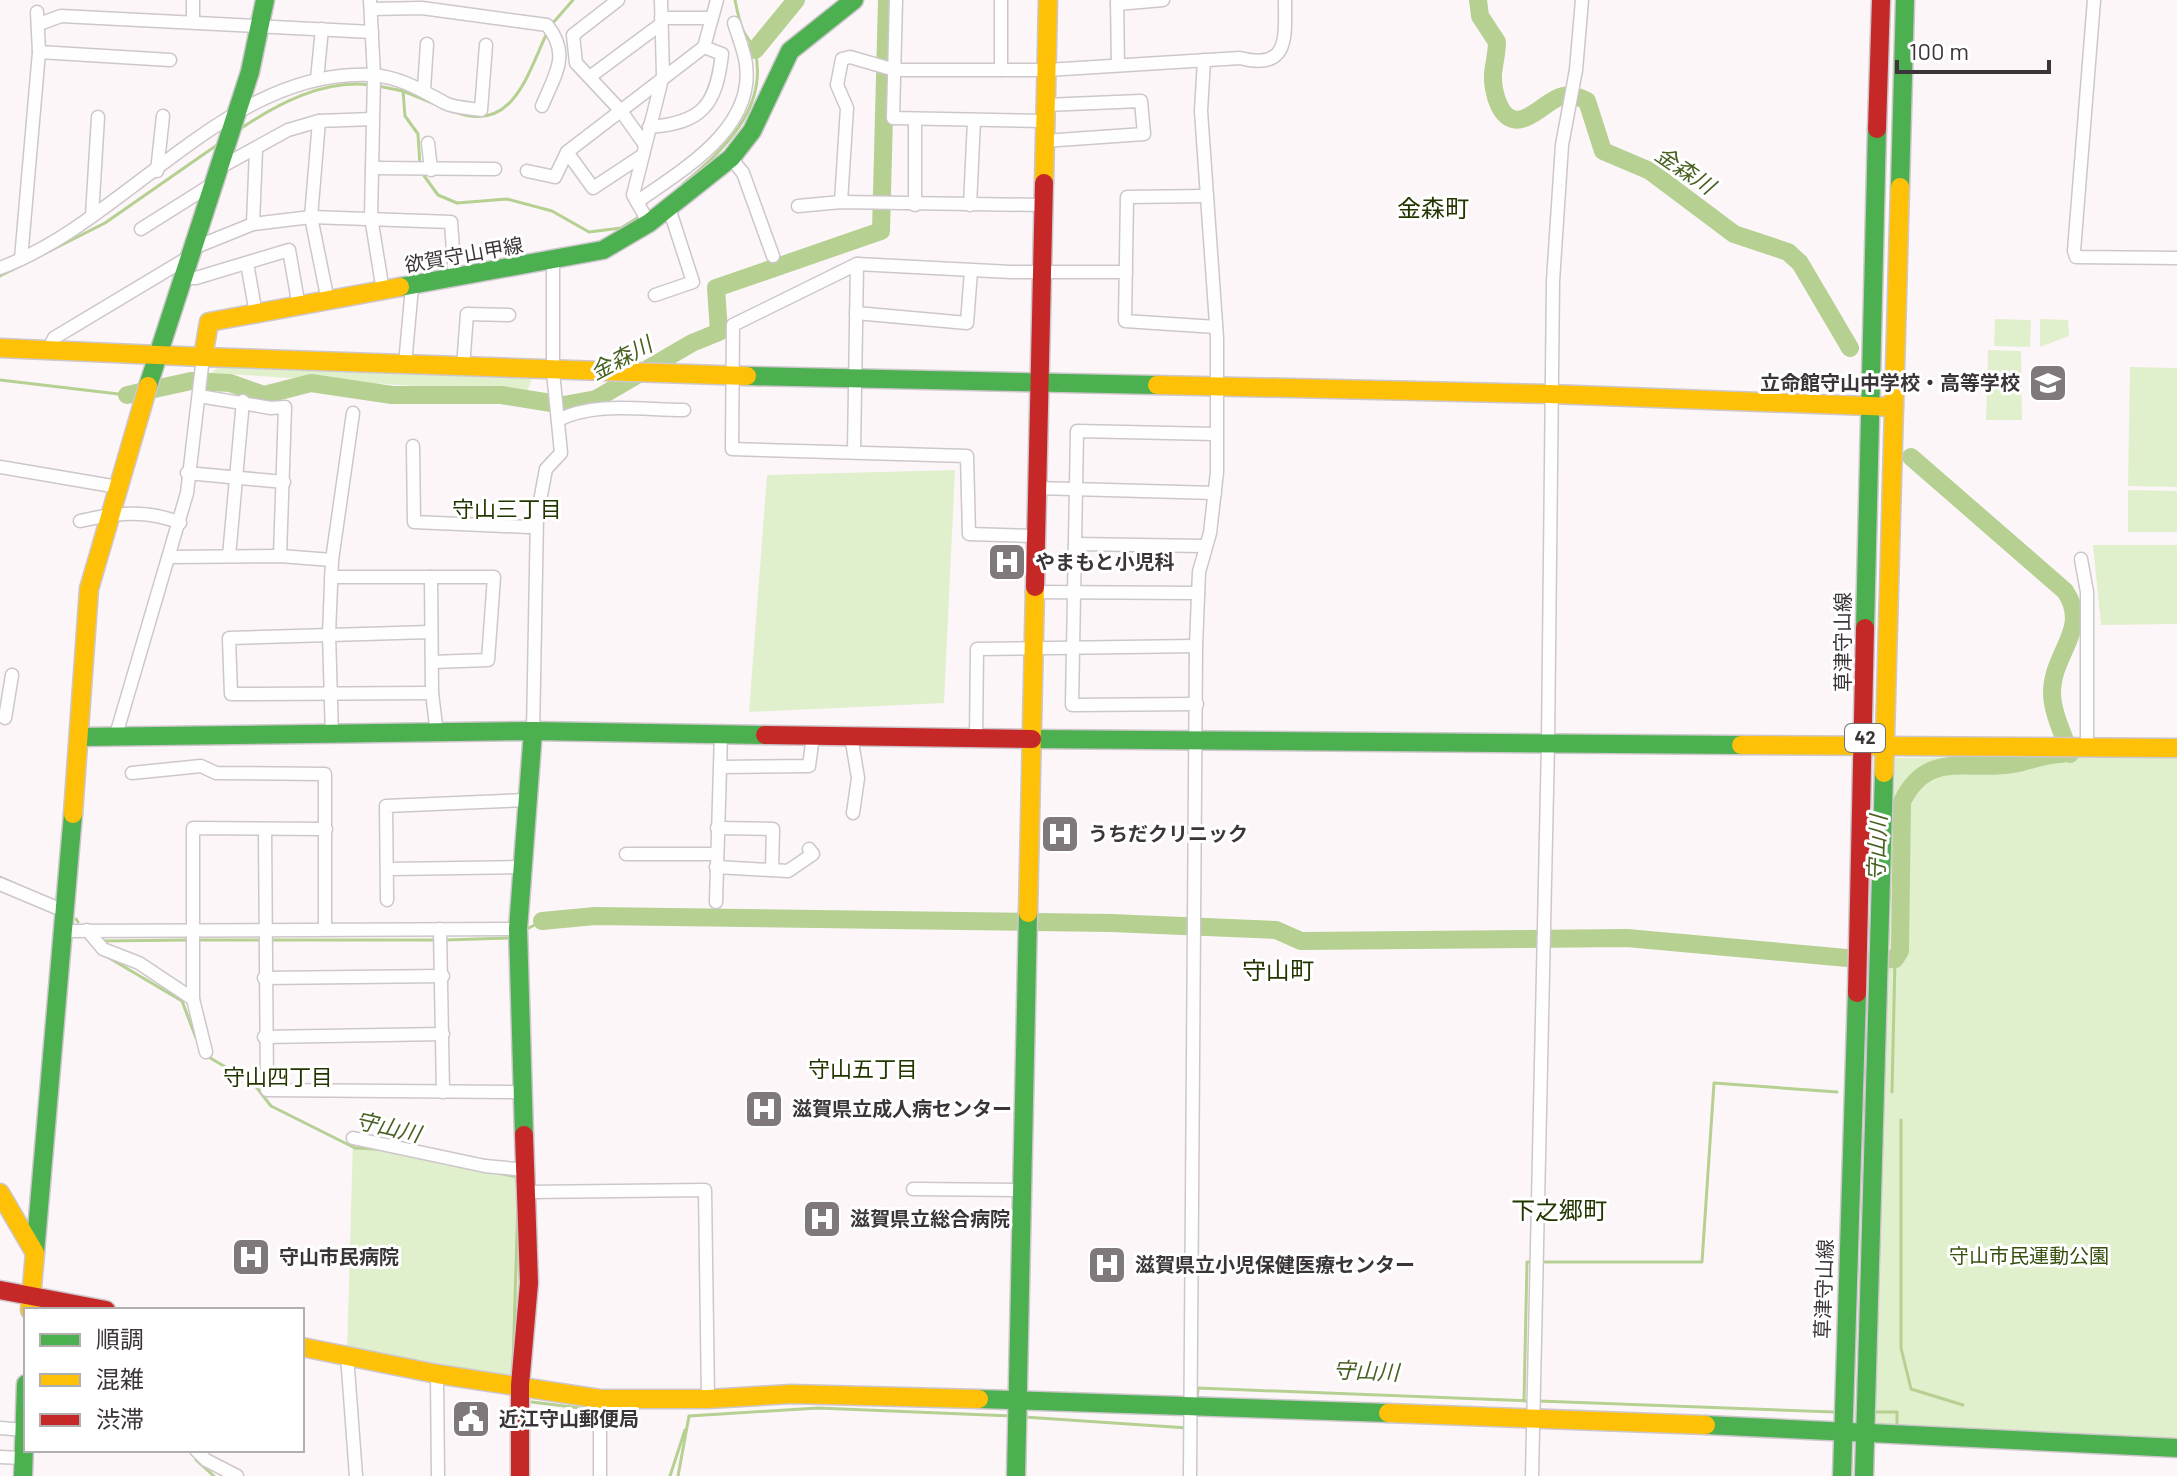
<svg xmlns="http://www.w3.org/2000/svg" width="2177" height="1476" font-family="Barlow,'Noto Sans JP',sans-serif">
  <rect width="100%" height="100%" fill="#fcf6f9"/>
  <g fill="#e1f0cc">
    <polygon points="1995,319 2031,320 2030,347 1994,346"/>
    <polygon points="2040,319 2068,320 2069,336 2040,347"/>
    <polygon points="1988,350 2021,351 2022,420 1986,420"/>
    <polygon points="220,364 532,378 527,393 212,373"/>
    <polygon points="2130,367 2177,368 2177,487 2128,486"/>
    <polygon points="955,470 944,703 749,712 767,475"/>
    <polygon points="2128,490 2177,491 2177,532 2128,532"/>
    <polygon points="2093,545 2177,545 2177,624 2101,625"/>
    <polygon points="2177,755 2177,1441 1876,1426 1895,758"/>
    <polygon points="353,1138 527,1170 520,1385 347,1355"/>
  </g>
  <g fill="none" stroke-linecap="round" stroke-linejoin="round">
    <g stroke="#b5d091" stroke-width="3">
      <polyline points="552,24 573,0"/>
      <polyline points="378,86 403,91 435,104"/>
      <polyline points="403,91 405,116 418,134 420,166"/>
      <path d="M453 111C514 136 528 71 548 31"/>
      <path d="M240 129C277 104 324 79 370 85"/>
      <polyline points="422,173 438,195 457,203 507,199 552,211 589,232 621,228 642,215"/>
      <path d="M683 184C722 151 769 109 755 51 753 44 746 37 743 30 739 21 737 10 735 0"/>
      <polyline points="0,276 105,223 217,145"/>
      <polyline points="0,380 127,395"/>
      <polyline points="0,877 40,895"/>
      <polyline points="76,919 78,922"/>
      <polyline points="525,930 542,921"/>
      <polyline points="196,940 260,940"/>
      <polyline points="268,940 436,940"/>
      <polyline points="444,940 512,938"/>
      <polyline points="100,941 188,940"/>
      <polyline points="99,952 182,1001 196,1038"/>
      <polyline points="205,1055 253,1083 271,1106 355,1148 377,1149"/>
      <polyline points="1892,1092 1895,959"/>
      <polyline points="1901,1120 1901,1348 1911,1389 1963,1405"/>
      <polyline points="498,1173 518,1177"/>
      <polyline points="1540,1262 1702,1262 1714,1083 1837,1092"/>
      <polyline points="513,1365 518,1200"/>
      <polyline points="1197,1399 1198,1388 1531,1401"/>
      <polyline points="1524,1401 1527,1262 1533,1262"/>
      <polyline points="1539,1401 1835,1412"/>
      <polyline points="532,1402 596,1410"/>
      <polyline points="1875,1412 1897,1412 1897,1426"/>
      <polyline points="1024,1417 1188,1428"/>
      <polyline points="196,1460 214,1476"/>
      <polyline points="670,1476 685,1430"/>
      <polyline points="678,1476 689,1416 818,1408 1012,1416"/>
    </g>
    <g stroke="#b5d091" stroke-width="18">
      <path d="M1478 0 1480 16 1497 42C1497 53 1494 63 1493 74 1492 90 1500 128 1525 118 1549 108 1557 85 1587 101L1603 151 1650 171 1734 234 1788 252 1800 263 1850 348"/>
      <polyline points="755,50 796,0"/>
      <polyline points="127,395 191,381 230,383 264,395 311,383 392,395 501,395 564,405 596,399 692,343 719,332 716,288 881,231 887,0"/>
      <path d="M1911 457 2065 591C2091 629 2052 652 2052 693 2052 712 2064 736 2070 754"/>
      <path d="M542 921 595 916 1111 923 1276 930 1301 941 1627 938 1869 960 1895 959 1900 951 1902 802C1927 749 1968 772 2013 764 2030 761 2044 754 2062 754"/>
    </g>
    <defs>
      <g id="street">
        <polyline points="370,0 374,75 371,217 383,291"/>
        <polyline points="618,0 573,35 576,63 621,111 645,145"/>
        <polyline points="896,0 893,118 1044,121"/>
        <polyline points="1001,0 1001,70"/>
        <polyline points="1117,0 1118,65"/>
        <polyline points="2094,0 2074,251 2076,257 2177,258"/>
        <polyline points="1117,4 1163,0"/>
        <path d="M371 9 422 8 547 25C571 55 555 74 542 106"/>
        <polyline points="661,18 710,18"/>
        <polyline points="193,20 193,0"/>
        <polyline points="39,24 61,16 372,32"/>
        <polyline points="39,52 170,60"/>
        <polyline points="591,76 661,24"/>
        <polyline points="317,79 322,29"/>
        <polyline points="424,89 427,44"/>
        <polyline points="319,121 311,217 328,301"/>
        <path d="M649 127C703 123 716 105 722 54L704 47"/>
        <polyline points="1044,141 1144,134 1141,101 1045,105"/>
        <polyline points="428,143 431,170"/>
        <polyline points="567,152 593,188 643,155"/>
        <polyline points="731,158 743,173 773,256"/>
        <polyline points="219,168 288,130 319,121 372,119"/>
        <polyline points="372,168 495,169"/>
        <polyline points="157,171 163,116"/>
        <polyline points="527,171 555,177 567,152 704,47 717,0"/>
        <polyline points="1206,196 1127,197 1125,321 1216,327"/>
        <path d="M637 202C682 170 755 129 746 64 744 50 738 36 734 23"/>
        <path d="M841 202 847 108 837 85 842 59 850 57 895 70H1047L1240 58C1290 71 1285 36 1285 0"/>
        <polyline points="915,205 915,120"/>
        <polyline points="970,205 974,121"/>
        <polyline points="798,206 841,202 1042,205"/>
        <polyline points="92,216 98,117"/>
        <polyline points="649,223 633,195 663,75 661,0"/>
        <polyline points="253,224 256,149"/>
        <polyline points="141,229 214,183"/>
        <polyline points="191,249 253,224 311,217 451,222 455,278"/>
        <polyline points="21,259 39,52 37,12"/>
        <polyline points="247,263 256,314"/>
        <path d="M0 268C128 220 229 67 372 75 400 77 421 90 445 103 455 108 469 108 481 110L486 45"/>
        <polyline points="182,278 196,278 289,250 299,307"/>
        <polyline points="655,295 693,282 669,208"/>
        <polyline points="856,313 967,323 971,271"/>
        <polyline points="47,352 54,338 189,257"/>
        <polyline points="405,364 412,287"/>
        <polyline points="463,367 467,314 509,315"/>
        <polyline points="199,396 271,408 285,407 280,556"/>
        <path d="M558 420C596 401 642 410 684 410"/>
        <polyline points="413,446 414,522 529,527 537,517"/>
        <polyline points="854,451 857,264"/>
        <polyline points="0,467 118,487"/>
        <polyline points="187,473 284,482"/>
        <polyline points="1036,488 1215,493"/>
        <path d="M80 521C115 513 147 509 180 523"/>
        <polyline points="1034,536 969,534 967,456 732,449 733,325 857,264 1011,272 1126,272"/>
        <polyline points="1075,544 1205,546"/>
        <polyline points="229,556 243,401"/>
        <polyline points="169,557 280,556 332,560"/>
        <polyline points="2081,559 2087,592 2087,745"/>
        <polyline points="331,577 494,577 488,660 432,662"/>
        <polyline points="431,577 432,693 437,734"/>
        <polyline points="1032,592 1198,593"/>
        <polyline points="430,632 229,638 231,694 432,693"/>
        <polyline points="1197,704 1072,705 1077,431 1215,434"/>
        <polyline points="5,718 12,675"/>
        <polyline points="533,731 537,517 546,469 561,453 553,372 553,261"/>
        <polyline points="116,735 187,493 203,357"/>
        <polyline points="332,736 329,634 332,560 353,413"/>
        <polyline points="851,736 858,778 853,813"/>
        <polyline points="976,739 977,649 1196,646"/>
        <polyline points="721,767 809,766 813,736"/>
        <polyline points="132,773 201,766 216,773 325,774 325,929"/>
        <polyline points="717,828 773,829 772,870"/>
        <polyline points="265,829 267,1090 521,1092"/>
        <polyline points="626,854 716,854"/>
        <polyline points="716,867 788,871 813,854 809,849"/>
        <polyline points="389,869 523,867"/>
        <polyline points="0,884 62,910"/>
        <polyline points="387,900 386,806 526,800"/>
        <polyline points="716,902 721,734"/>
        <polyline points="440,929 443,1092"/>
        <polyline points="87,930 103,949 139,963 193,999"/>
        <polyline points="61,931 518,929"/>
        <polyline points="264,978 443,976"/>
        <polyline points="264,1037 443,1034"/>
        <polyline points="206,1052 193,999 193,828 326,829"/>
        <polyline points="353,1138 485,1166 527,1170"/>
        <polyline points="913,1189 1020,1190"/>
        <polyline points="528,1192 705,1190 708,1399"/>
        <polyline points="347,1355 356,1476"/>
        <polyline points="437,1374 438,1476"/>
        <polyline points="0,1428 24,1430"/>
        <polyline points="196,1450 206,1460 237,1476"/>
        <polyline points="0,1457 23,1458"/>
        <polyline points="600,1476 600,1399"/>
        <polyline points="1190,1476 1196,646 1199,572 1210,533 1217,472 1217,338 1201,111 1204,60"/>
        <polyline points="1532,1476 1548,744 1553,281 1562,145 1576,70 1582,0"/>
      </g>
      <g id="fast">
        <polyline points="1900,187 1905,0"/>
        <polyline points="400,287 603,250 649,223 731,158 752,131 790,51 854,0"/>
        <polyline points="747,376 1157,385"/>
        <polyline points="148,386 250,72 265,0"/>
        <polyline points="1865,628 1877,129"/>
        <polyline points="80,737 533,731 765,735"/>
        <polyline points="1032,739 1741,745"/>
        <polyline points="524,1135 518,929 533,731"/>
        <polyline points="35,1253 73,814"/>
        <polyline points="979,1399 1388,1413"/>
        <polyline points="1706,1425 2177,1448"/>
        <polyline points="23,1476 26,1384"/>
        <polyline points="1016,1476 1028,913"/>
        <polyline points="1842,1476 1857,993"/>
        <polyline points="1864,1476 1884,773"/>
      </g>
      <g id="slow">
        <polyline points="1044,183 1048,0"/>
        <polyline points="0,348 203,357 209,322 400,287"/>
        <polyline points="203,357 747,376"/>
        <polyline points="1157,385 1550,394 1894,407"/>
        <polyline points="1741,745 2177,748"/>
        <polyline points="1884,773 1900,187"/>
        <polyline points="73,814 89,589 148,386"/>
        <polyline points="1028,913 1035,587"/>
        <polyline points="0,1193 35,1253 30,1310"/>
        <polyline points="302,1347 437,1374 600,1399 708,1399 791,1394 979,1399"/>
        <polyline points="1388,1413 1706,1425"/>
      </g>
      <g id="jam">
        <polyline points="1877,129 1881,0"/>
        <polyline points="1035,587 1044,183"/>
        <polyline points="765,735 1032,739"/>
        <polyline points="1857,993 1865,628"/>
        <polyline points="0,1290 106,1310"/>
        <polyline points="520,1476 520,1385 529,1283 524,1135"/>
      </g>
    </defs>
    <use href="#street" stroke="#cdc7cb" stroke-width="15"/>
    <use href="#fast" stroke="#cdc7cb" stroke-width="21"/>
    <use href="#slow" stroke="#cdc7cb" stroke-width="21"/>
    <use href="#jam" stroke="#cdc7cb" stroke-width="21"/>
    <use href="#street" stroke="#fffefe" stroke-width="12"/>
    <use href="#fast" stroke="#4caf50" stroke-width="18"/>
    <use href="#slow" stroke="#ffc107" stroke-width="18"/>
    <use href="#jam" stroke="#c62828" stroke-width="18"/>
  </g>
  <defs>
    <symbol id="school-square" viewBox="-11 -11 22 22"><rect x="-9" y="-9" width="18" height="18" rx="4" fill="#7f797c" stroke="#fff"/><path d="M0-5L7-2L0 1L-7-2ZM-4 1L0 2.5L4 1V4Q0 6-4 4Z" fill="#fff"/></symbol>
    <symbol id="hospital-square" viewBox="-11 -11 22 22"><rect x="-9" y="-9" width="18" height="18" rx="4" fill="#7f797c" stroke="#fff"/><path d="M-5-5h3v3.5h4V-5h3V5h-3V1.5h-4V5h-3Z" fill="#fff"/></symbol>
    <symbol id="civic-square" viewBox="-11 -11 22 22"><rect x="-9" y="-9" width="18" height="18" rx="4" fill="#7f797c" stroke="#fff"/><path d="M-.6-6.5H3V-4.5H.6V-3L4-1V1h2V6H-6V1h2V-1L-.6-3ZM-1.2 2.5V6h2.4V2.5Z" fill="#fff"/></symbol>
  </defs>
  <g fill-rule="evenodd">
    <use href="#school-square" x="2026" y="361" width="44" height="44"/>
    <use href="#hospital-square" x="985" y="540" width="44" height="44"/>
    <use href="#hospital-square" x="1038" y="812" width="44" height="44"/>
    <use href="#hospital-square" x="742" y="1087" width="44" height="44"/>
    <use href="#hospital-square" x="800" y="1197" width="44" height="44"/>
    <use href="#hospital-square" x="229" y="1235" width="44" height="44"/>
    <use href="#hospital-square" x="1085" y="1243" width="44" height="44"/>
    <use href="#civic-square" x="449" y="1397" width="44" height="44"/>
  </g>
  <g text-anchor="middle" stroke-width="6" stroke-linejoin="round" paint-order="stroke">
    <rect fill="#fff" stroke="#767274" stroke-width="2" x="1845" y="724" width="40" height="28" rx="6"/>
    <g font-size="18" font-weight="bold" fill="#3b3539">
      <text x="1865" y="744">42</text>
    </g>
    <g font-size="20" fill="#3b3539" stroke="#fff">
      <text transform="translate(464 255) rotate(-10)" y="7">欲賀守山甲線</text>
      <text transform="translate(1843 642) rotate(-90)" y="7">草津守山線</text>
      <text transform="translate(1824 1289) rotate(-88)" y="7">草津守山線</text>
    </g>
    <g font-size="20" font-weight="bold" fill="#3b3539" stroke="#fff" text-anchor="start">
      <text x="2020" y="390" text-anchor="end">立命館守山中学校・高等学校</text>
      <text x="1035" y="569">やまもと小児科</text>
      <text x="1088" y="841">うちだクリニック</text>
      <text x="792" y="1116">滋賀県立成人病センター</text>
      <text x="850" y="1226">滋賀県立総合病院</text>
      <text x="279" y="1264">守山市民病院</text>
      <text x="1135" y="1272">滋賀県立小児保健医療センター</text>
      <text x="499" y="1426">近江守山郵便局</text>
    </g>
    <g font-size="20" fill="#37500e" stroke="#fff">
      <text x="2029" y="1263">守山市民運動公園</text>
    </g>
    <g font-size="22" font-style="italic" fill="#486122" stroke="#fff">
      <text transform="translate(1685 170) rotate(34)" y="8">金森川</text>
      <text transform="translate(621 358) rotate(-28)" y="8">金森川</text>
      <text transform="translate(1877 848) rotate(-88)" y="8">守山川</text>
      <text transform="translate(388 1127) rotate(13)" y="8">守山川</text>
      <text transform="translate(1366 1371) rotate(2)" y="8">守山川</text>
    </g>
    <g font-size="22" fill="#233600" stroke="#fff">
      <text x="507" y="517">守山三丁目</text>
      <text x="863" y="1077">守山五丁目</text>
      <text x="278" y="1085">守山四丁目</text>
    </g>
    <g font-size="24" fill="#233600" stroke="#fff">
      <text x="1433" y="217">金森町</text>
      <text x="1278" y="979">守山町</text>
      <text x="1559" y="1219">下之郷町</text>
    </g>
  </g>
  <rect x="24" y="1308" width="280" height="144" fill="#ffffff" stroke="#b1aeb0" stroke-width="2"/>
  <rect x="40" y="1334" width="40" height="12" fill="#4caf50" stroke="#b1aeb0" stroke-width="2"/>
  <text x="96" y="1348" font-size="24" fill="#3b3539">順調</text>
  <rect x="40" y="1374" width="40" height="12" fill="#ffc107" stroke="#b1aeb0" stroke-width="2"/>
  <text x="96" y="1388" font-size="24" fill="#3b3539">混雑</text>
  <rect x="40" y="1414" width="40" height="12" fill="#c62828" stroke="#b1aeb0" stroke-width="2"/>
  <text x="96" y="1428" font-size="24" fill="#3b3539">渋滞</text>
  <path d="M1897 60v12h152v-12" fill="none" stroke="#3b3539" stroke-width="4"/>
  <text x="1909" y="60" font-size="24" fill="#3b3539" stroke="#ffffff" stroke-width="6" paint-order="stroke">100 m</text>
</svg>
